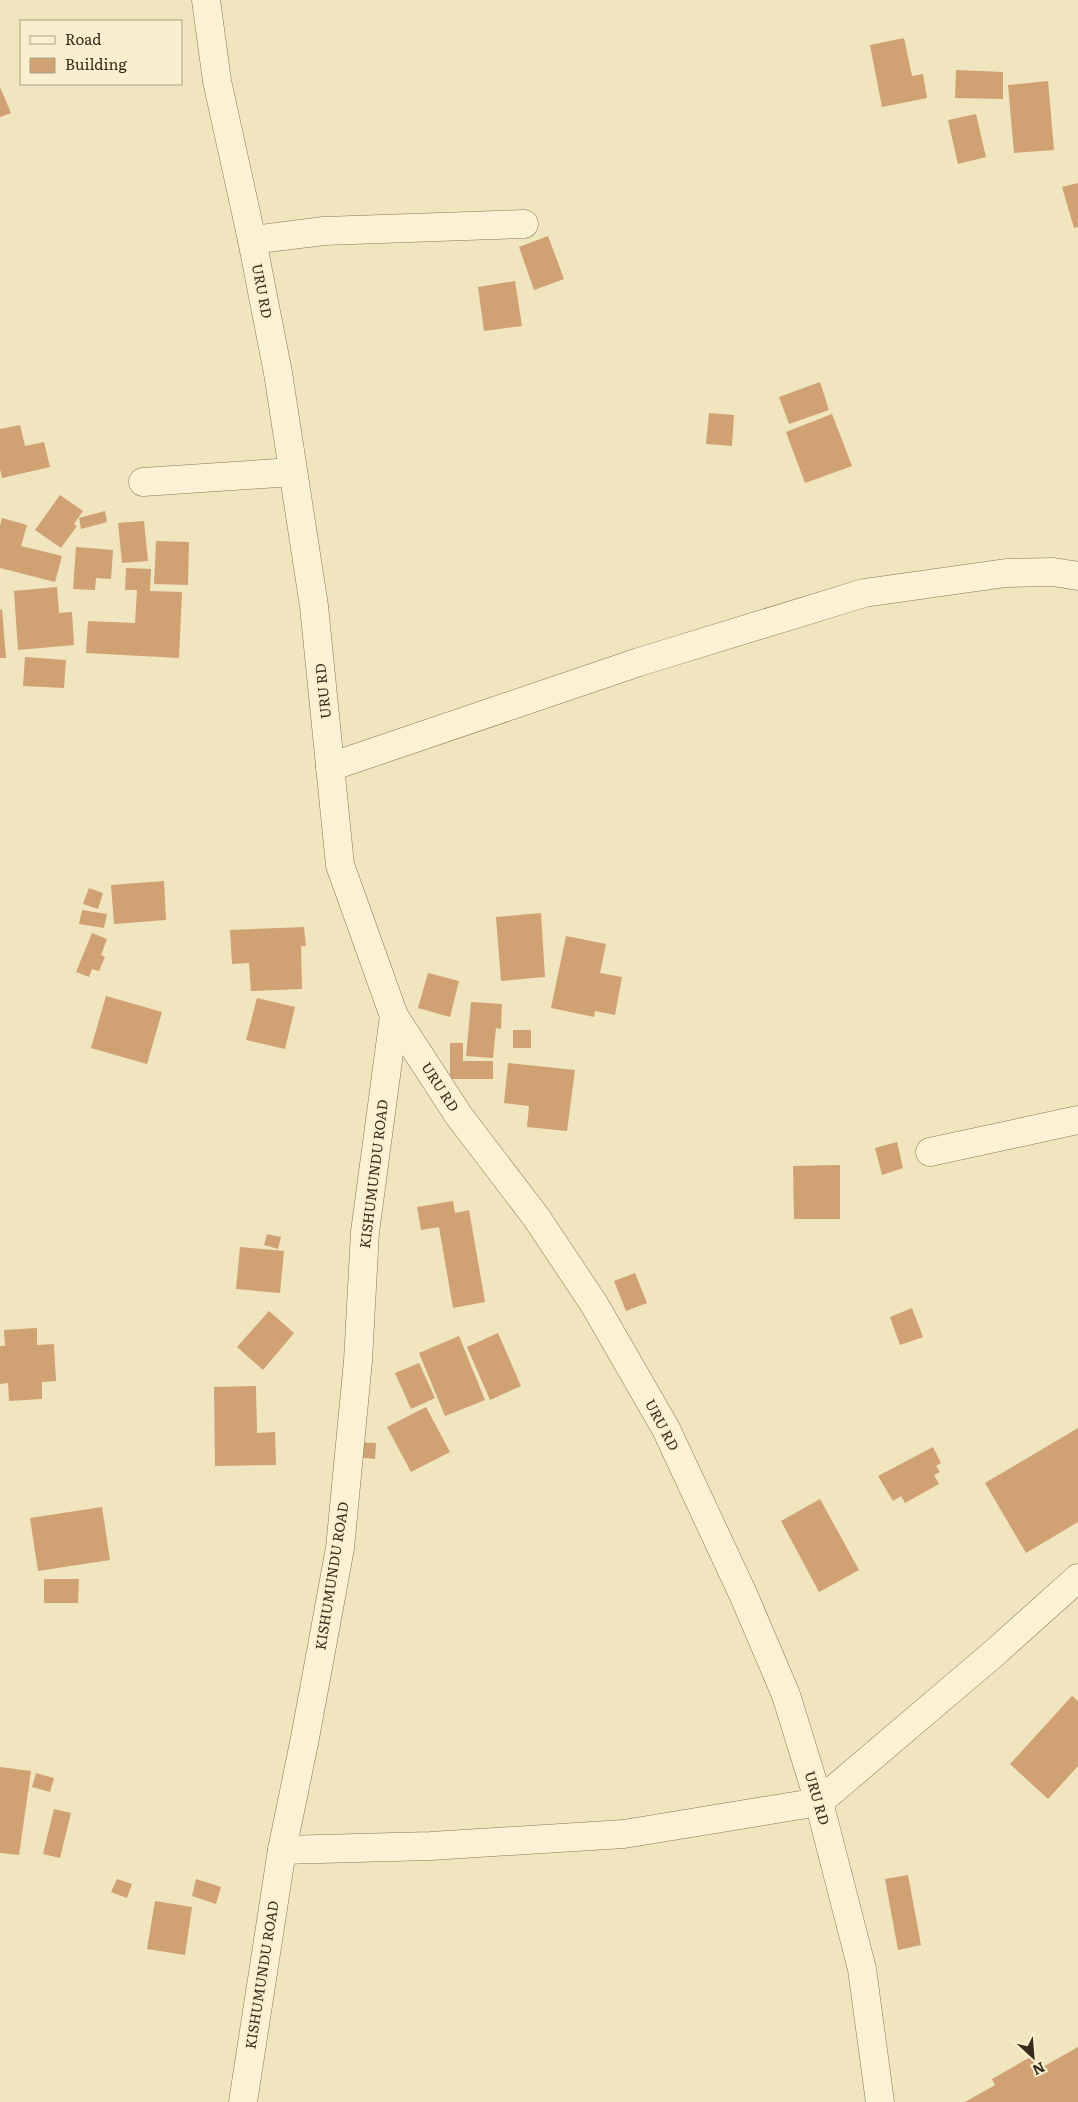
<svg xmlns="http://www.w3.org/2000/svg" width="1078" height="2102" font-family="Literata,serif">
  <rect width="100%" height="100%" fill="#f0e5be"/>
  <g fill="#cfa173">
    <polygon points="904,38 912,76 923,74 927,98 882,107 870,45"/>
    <polygon points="956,70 1003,72 1003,99 955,98"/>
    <polygon points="1048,81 1054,150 1014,153 1008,85"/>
    <polygon points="0,87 11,113 0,117"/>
    <polygon points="976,114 986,157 958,164 948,120"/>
    <polygon points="1078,183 1078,227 1074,228 1062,187"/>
    <polygon points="548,236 564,279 534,290 519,247"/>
    <polygon points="515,281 522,326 484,331 478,287"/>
    <polygon points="820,382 829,410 789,424 779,397"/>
    <polygon points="709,413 734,415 732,446 706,444"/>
    <polygon points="832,414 852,466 805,483 786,432"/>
    <polygon points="20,425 25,446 44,442 50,467 2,478 0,469 0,429"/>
    <polygon points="60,495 83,511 74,524 77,526 61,548 35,530"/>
    <polygon points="105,511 107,522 81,529 79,518"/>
    <polygon points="2,518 27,525 21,546 62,556 55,582 0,568 0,526"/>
    <polygon points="144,521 148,561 122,563 118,523"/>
    <polygon points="156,541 189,542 188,585 154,584"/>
    <polygon points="76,547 113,550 111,579 96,578 95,590 73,589"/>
    <polygon points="126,568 151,569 150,591 182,592 179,658 86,653 88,621 135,623 137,590 125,590"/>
    <polygon points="57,587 59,613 72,612 74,645 18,650 14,591"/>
    <polygon points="2,609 6,658 0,658 0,610"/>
    <polygon points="25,657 66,660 64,688 23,686"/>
    <polygon points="164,881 166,920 114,924 111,885"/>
    <polygon points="89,888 103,893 98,909 83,904"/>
    <polygon points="82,910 107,914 104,928 79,924"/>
    <polygon points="541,913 545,977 501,981 496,917"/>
    <polygon points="304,927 306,946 301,946 302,989 251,991 249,963 232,964 230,930"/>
    <polygon points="92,933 107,939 101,955 105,957 99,971 92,969 89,977 76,972"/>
    <polygon points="566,936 606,944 600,973 622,977 615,1015 595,1011 594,1017 551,1008"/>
    <polygon points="428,973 459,981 450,1017 418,1008"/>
    <polygon points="106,996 162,1012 147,1064 91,1048"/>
    <polygon points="257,998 295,1007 285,1049 246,1040"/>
    <polygon points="471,1002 502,1004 501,1029 496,1028 493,1058 466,1056"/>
    <rect x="513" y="1030" width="18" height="18"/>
    <polygon points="450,1043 463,1043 463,1061 493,1061 493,1079 450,1079"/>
    <polygon points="508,1063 575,1070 567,1131 527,1127 529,1106 504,1103"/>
    <polygon points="897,1142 903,1168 882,1175 875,1148"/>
    <polygon points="840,1165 840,1219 794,1219 793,1166"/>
    <polygon points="453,1201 455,1213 469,1210 485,1302 453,1308 439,1227 421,1230 417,1207"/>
    <polygon points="267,1234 281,1237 278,1249 264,1245"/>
    <polygon points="240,1247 284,1251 280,1293 236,1289"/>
    <polygon points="635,1273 647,1303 626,1311 614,1281"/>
    <polygon points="912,1308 923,1337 900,1345 890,1317"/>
    <polygon points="269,1311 294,1333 263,1370 237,1347"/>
    <polygon points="37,1328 37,1345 54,1344 56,1381 42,1382 42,1399 9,1401 8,1383 0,1384 0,1346 5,1346 4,1330"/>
    <polygon points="498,1333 521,1386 490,1400 467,1347"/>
    <polygon points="459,1336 485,1400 445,1416 419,1353"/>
    <polygon points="419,1363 435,1398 411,1409 395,1373"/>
    <polygon points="256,1386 257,1433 275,1432 276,1465 215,1466 214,1387"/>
    <polygon points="426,1407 450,1452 411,1472 387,1427"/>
    <polygon points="1078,1428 1078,1522 1026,1553 985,1483"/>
    <polygon points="355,1442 376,1443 375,1459 354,1457"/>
    <polygon points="933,1447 941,1463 936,1466 940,1472 934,1475 939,1484 905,1503 901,1496 893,1501 878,1476"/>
    <polygon points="820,1499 859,1570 819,1592 781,1521"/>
    <polygon points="102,1507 110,1560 38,1571 30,1518"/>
    <polygon points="44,1579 79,1579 78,1603 44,1603"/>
    <polygon points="1072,1696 1078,1701 1078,1766 1048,1799 1010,1764"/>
    <polygon points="0,1767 31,1771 19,1855 0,1853"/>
    <polygon points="36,1773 54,1778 50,1792 32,1787"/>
    <polygon points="54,1809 71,1813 60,1858 43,1854"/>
    <polygon points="908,1875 921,1945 898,1950 885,1879"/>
    <polygon points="117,1879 132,1884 127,1898 111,1892"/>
    <polygon points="196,1879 221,1887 216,1904 192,1896"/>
    <polygon points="155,1901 192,1907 185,1955 147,1949"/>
    <polygon points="1078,2047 1078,2102 965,2102 995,2085 992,2079 1034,2055 1041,2068"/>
  </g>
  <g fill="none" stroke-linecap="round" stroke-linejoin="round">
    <defs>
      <g id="minor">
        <polyline points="252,240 324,231 524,224"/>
        <polyline points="143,482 293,472"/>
        <polyline points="330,767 639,662 864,593 1006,573 1053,572 1078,576"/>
        <polyline points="930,1152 1078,1120"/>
        <polyline points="282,1850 431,1846 624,1834 819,1802 992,1655 1078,1578"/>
      </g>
      <g id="tertiary">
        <polyline points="206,0 217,81 252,240 278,373 314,606 340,865 394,1016 459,1116 536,1217 594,1304 666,1429 743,1594 786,1695 819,1802 862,1969 880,2102"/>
        <polyline points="243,2102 282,1850 305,1738 340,1548 358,1361 365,1232 394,1016"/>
      </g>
    </defs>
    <use href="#minor" stroke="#897556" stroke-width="29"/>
    <use href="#tertiary" stroke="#897556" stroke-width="29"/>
    <use href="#minor" stroke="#faf2d2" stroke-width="28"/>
    <use href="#tertiary" stroke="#faf2d2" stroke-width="28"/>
  </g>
  <g text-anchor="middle" stroke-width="4" stroke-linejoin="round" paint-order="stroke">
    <g font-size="14" fill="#372b1c" stroke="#f7efce">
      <text transform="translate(262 291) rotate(79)" y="5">URU RD</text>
      <text transform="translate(323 691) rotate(-96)" y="5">URU RD</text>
      <text transform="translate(440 1087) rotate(57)" y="5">URU RD</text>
      <text transform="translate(374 1174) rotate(-83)" y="5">KISHUMUNDU ROAD</text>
      <text transform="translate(662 1425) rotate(62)" y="5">URU RD</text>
      <text transform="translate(332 1576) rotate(-81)" y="5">KISHUMUNDU ROAD</text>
      <text transform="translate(817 1798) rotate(74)" y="5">URU RD</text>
      <text transform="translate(262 1975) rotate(-81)" y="5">KISHUMUNDU ROAD</text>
    </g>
  </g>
  <rect x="20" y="20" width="162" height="65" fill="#f7efce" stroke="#aaa187"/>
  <rect x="30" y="36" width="25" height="8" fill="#faf2d2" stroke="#aaa187"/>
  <text x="65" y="45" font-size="15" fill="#372b1c">Road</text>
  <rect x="30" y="58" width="25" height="15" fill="#cfa173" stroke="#aaa187"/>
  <text x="65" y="70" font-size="15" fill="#372b1c">Building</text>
  <g transform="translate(1033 2057) rotate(154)" stroke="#f7efce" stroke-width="4" paint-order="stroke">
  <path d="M0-4L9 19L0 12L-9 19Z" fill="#372b1c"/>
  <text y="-8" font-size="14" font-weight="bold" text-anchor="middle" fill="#372b1c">N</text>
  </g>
</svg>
